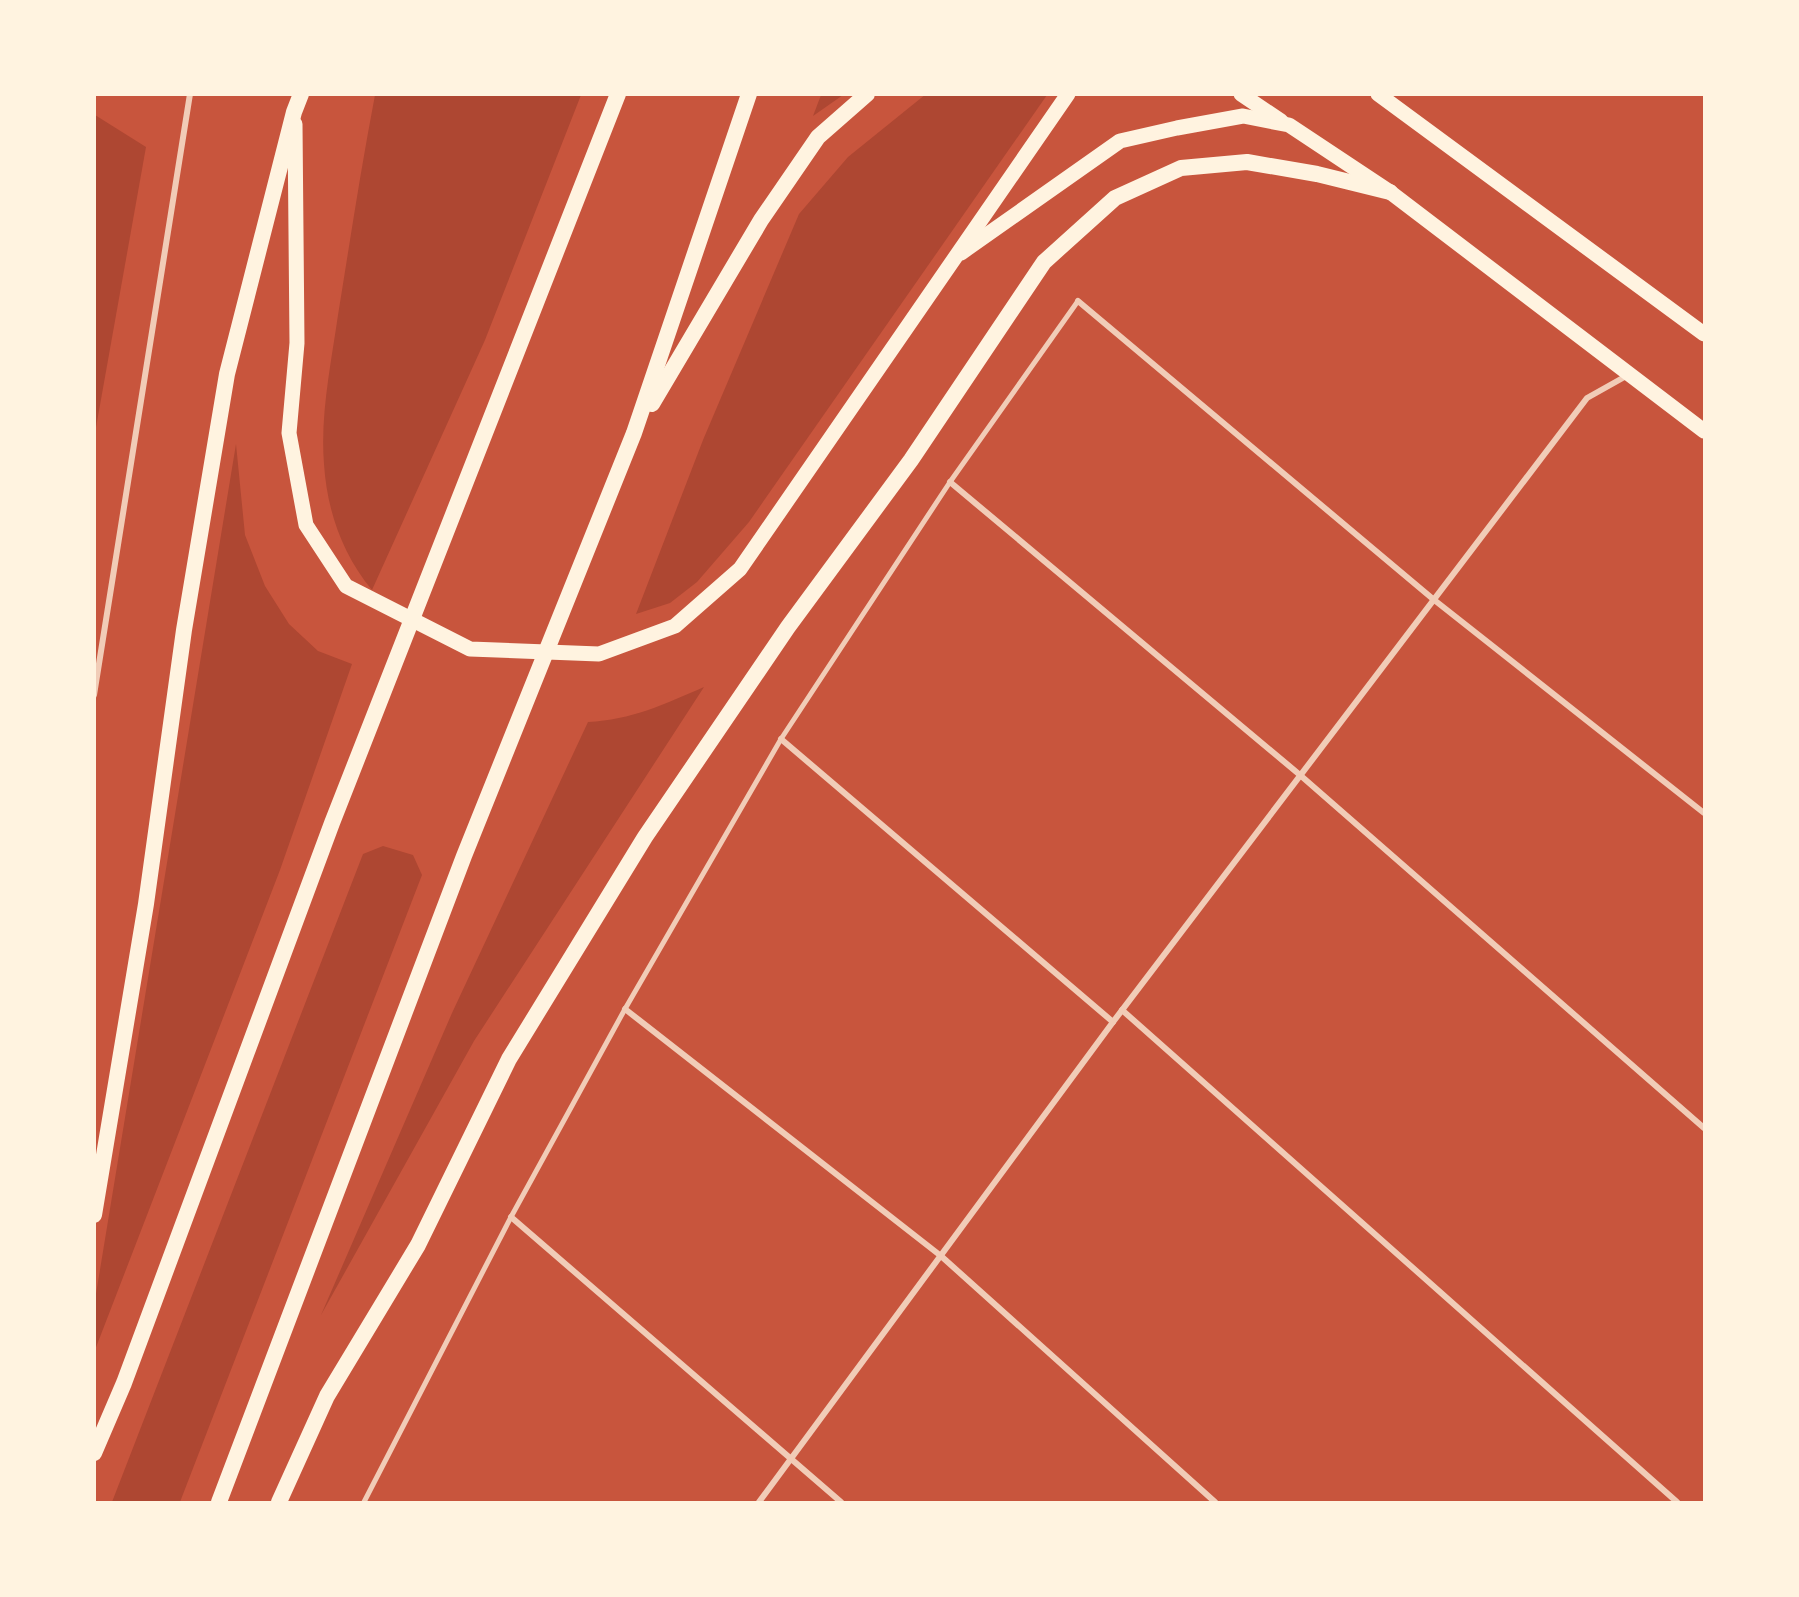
<svg xmlns="http://www.w3.org/2000/svg" width="1799" height="1597" font-family="Montserrat,sans-serif">
  <rect width="100%" height="100%" fill="#c8553d"/>
  <g fill="#ae4732">
    <polygon points="926,94 1047,95 749,522 697,582 670,603 636,614 703,440 799,214 848,157"/>
    <path d="M375 95H581L485 340 372 590C342 554 327 510 324 464 320 415 331 364 338 315 350 241 361 168 375 95Z"/>
    <polygon points="821,95 843,95 813,116"/>
    <polygon points="95,115 146,147 95,433"/>
    <polygon points="236,444 245,535 265,586 289,624 318,651 352,664 280,870 95,1350 95,1300"/>
    <path d="M704 687 474 1041 321 1315 452 1013 588 722C631 720 665 704 704 687Z"/>
    <polygon points="383,846 413,855 422,875 180,1502 112,1502 363,854"/>
  </g>
  <g fill="none" stroke-linecap="round" stroke-linejoin="round">
    <polyline stroke="#f1ccb7" stroke-width="5" points="364,1502 511,1217 625,1009 781,739 950,482 1078,301"/>
    <g stroke="#f1ccb7" stroke-width="6">
      <polyline points="1078,301 1433,599 1704,813"/>
      <polyline points="950,482 1300,775 1704,1128"/>
      <polyline points="94,695 190,94"/>
      <polyline points="781,739 1113,1022"/>
      <polyline points="625,1009 941,1256 1215,1502"/>
      <polyline points="1122,1010 1677,1502"/>
      <polyline points="511,1217 841,1502"/>
      <polyline points="759,1502 1113,1022 1587,398 1628,375"/>
    </g>
    <g stroke="#fff3e0" stroke-width="15">
      <polyline points="1241,94 1281,121"/>
      <polyline points="1378,94 1704,334"/>
      <polyline points="295,124 297,343 289,433 306,525 346,586 470,649 599,654 675,626 740,569 1068,94"/>
      <polyline points="961,253 1120,141 1177,128 1243,116 1289,125 1390,192 1704,431"/>
    </g>
    <g stroke="#fff3e0" stroke-width="16">
      <polyline points="652,404 761,220 818,137 867,94"/>
      <polyline points="94,1215 146,904 184,630 227,374 294,112 301,94"/>
      <polyline points="94,1453 124,1383 332,823 618,94"/>
      <polyline points="219,1502 464,856 634,433 749,94"/>
      <polyline points="279,1502 327,1396 418,1245 509,1059 645,837 788,627 911,460 1044,262 1115,198 1181,168 1247,162 1317,174 1390,192"/>
    </g>
  </g>
  <rect width="1799" height="1597" fill="none" stroke="#fff3e0" stroke-width="192"/>
</svg>
